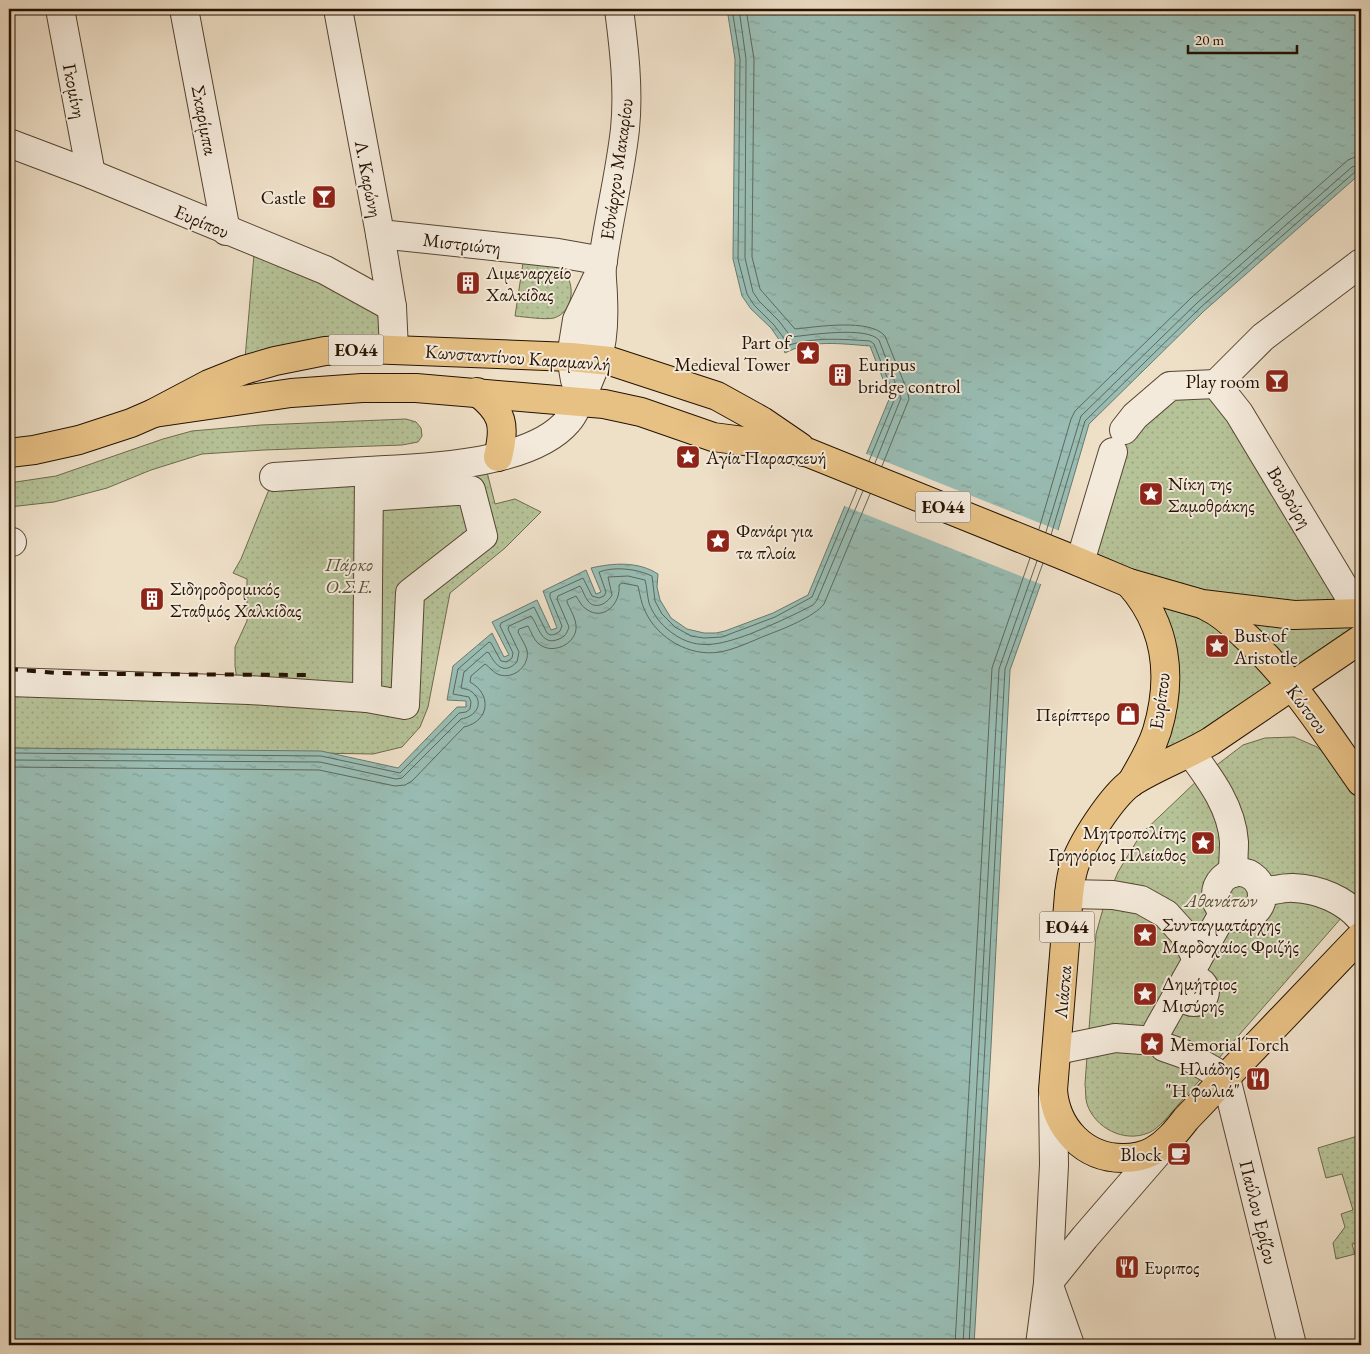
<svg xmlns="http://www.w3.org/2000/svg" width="1370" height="1354" font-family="'EB Garamond',serif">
  <defs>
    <pattern id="green-dots" width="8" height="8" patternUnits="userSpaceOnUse" patternTransform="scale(1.25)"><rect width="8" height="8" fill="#b6c297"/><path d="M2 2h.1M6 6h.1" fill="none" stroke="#9ca680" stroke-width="1.8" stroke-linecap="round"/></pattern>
    <pattern id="water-ripples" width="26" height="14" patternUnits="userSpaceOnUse" patternTransform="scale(1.25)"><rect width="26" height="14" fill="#99bdb4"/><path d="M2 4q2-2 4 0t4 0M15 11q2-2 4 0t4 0" fill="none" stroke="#84a199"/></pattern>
  </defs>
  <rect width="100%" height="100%" fill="#eedfc7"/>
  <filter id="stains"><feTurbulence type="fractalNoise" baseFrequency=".004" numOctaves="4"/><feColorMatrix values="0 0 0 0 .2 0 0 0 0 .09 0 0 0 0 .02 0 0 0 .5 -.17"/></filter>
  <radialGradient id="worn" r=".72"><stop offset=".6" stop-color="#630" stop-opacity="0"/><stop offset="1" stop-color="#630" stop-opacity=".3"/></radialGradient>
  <g fill="url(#green-dots)" stroke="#6d6a4c">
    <polygon points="255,243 392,307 394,350 244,370"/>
    <path d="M523 263 559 267C576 278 576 311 554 318 545 320 526 317 515 316Z"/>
    <polygon points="1216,384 1361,630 1131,783 1157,731 1152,615 1080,562 1113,452 1170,386"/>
    <polygon points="406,419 416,422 421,428 422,436 418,442 402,445 264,450 202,454 151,470 107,488 54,502 9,507 9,483 56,476 163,439 192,431 261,425"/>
    <polygon points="484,460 495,504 515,499 541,512 505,548 450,593 428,707 420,727 402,747 373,754 9,748 9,687 239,694 235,666 235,647 247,621 247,579 233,573 241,559 274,477"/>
    <path d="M1294 737 1317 747 1338 765 1361 799V892L1356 901 1164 1121C1160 1125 1154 1131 1148 1133 1124 1143 1095 1128 1087 1104 1085 1098 1086 1090 1085 1084L1096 934 1104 905 1118 872 1141 834 1201 777 1243 745 1265 738Z"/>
    <polygon points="1361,1135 1361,1243 1352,1244 1355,1254 1336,1259 1333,1243 1345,1227 1341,1214 1353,1210 1342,1174 1326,1178 1318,1148"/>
  </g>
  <path fill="url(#water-ripples)" stroke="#6a796c" d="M727 9H1361V173L1204 311 1089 424 1049 561 1010 670 991 1047 974 1345H9V748L321 751 398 768 457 707H466V701L447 700 453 666 492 633 504 657 509 655 492 622 537 600 551 630 557 628 543 591 586 570 596 594 601 592 591 568C613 563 638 561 658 574L657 587 660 600 671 618 687 629 704 633H716L725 631 773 613 808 595 890 397 870 346C842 344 811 339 785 353L782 344 771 328 751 309 742 296 733 259 735 59Z"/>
  <polygon fill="#eedfc7" points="864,453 1060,531 1043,585 842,505"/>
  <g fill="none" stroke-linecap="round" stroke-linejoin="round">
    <g stroke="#5e685a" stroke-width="1">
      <path d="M732 9 740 59 738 259 747 294 754 305 774 325 789 345C815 337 842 339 870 341L874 344 895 398 869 461"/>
      <path d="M739 9 746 59 745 258 753 292 759 301 779 321 791 337C810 335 866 326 879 340L901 398 875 463"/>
      <path d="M746 9 754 59 752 257 760 289 795 329C816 327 870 318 885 336L907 390 909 399 882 466"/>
      <polyline points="1039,529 1071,419 1075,411 1192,297 1348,160 1355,157 1361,156"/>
      <polyline points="1046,532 1081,416 1197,303 1352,167 1361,164"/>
      <polyline points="1051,535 1085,421 1201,307 1356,171 1361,170"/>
      <path d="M9 753 321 756 400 773 459 713 466 712 470 709 471 702 469 697 453 694 458 669 489 642 491 643 501 661 507 662 512 658 513 653 500 626 501 623 534 607 547 633C551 637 556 634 560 631L562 626 550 597V593L583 578 592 596 599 598 604 596 606 592 599 572C615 566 637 569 652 576L655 601 662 614 675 627 691 636 704 638 722 637 775 617 812 597 857 489"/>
      <path d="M9 760 320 762 396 779 402 778 461 719C476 717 485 702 472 692 469 689 464 689 461 688L464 672 487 652 489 653C496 666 504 675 517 662L519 652 508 629 509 626 531 616C539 626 541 647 559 639 565 637 567 633 569 627L557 599 558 596 580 586C583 590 584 596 588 601 595 610 607 604 612 595L608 577 628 576 645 580C647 587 647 595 649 603 652 612 659 622 666 628 694 653 719 645 750 634 772 625 792 616 813 605L817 600 863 491"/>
      <path d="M9 767 319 770 395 786 405 785 412 781 464 727C490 721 492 694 470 682L471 676 485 664C490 667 493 673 500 675 515 679 530 665 527 650 525 644 521 638 518 632L519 629 528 626C532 633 534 642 542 646 556 654 578 642 576 625 575 617 570 609 567 602V600L576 596C579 600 581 606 586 609 604 622 621 603 619 585L622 583 638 586C640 594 641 603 645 611 658 639 690 657 720 652 736 649 752 641 767 635 783 629 814 617 824 604L870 494"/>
      <polyline points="955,1345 992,668 1030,558"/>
      <polyline points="963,1345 999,669 1037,561"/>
      <polyline points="969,1345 1005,669 1043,563"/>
    </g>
    <defs>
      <g id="minor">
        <polyline points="60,9 91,174"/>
        <polyline points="184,9 226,231"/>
        <polyline points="338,9 380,234 392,307 394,350"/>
        <polyline points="9,143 91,174 325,270 392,307"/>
        <polyline points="380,234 558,253 603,261"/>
        <polyline points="575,380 571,357 577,320 600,272"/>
        <polyline points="1124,430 1135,416 1170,386 1216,384"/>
        <path d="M274 477C305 475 336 473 368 471 423 468 530 466 568 421 577 412 592 373 597 360 604 340 604 318 603 297 603 287 601 276 602 267 608 221 620 175 625 129 629 89 624 48 619 9"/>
        <polyline points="9,542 12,542"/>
        <polyline points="1080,562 1113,452"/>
        <polyline points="1360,614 1239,413 1216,384 1263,337 1361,263"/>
        <polyline points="9,682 249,690 367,698 405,705 410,593 483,536 471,490 369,497"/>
        <polyline points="367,698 369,478"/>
        <path d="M1191 753C1211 780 1232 808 1234 842 1234 852 1233 863 1233 873"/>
        <circle cx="1239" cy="895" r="23"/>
        <path d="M1262 892C1272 891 1284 887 1294 888 1319 889 1345 900 1361 919"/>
        <polyline points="1069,894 1113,895 1141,900 1166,914 1185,935 1197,960"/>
        <circle cx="1194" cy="991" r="11"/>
        <polyline points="1157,1031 1224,912"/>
        <polyline points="1164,1047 1184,1054 1226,1078 1292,1345"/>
        <polyline points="1057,1050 1115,1038 1142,1040"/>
        <polyline points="1053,1097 1054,1165 1048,1283 1070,1345"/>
        <polyline points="1040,1345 1048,1283 1085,1237 1168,1141"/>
      </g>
      <g id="major">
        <path d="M477 392C503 412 506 425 498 457"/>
        <polyline points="154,413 291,393 362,388 416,388 604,404 641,412 713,437 766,444 809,453 1067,557 1129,583 1202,604 1294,615 1361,613"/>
        <polyline points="9,453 34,450 79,440 131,423 154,413 209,384 244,370 275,361 325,351 367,349 571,357 610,361 717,396 762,421 800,447"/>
        <path d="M1129 583C1167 625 1173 677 1157 731 1151 750 1141 766 1131 783"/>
        <path d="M1206 606C1221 613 1232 623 1243 634 1290 676 1325 731 1361 782"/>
        <path d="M1361 639 1211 741C1186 756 1157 766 1132 782 1112 796 1081 844 1074 867 1071 876 1070 885 1069 894L1053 1090C1056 1128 1084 1158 1123 1158 1133 1158 1144 1156 1153 1151 1167 1143 1176 1132 1186 1119L1361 936"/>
      </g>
    </defs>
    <use href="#minor" stroke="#564532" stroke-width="30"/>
    <use href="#major" stroke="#241200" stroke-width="30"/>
    <use href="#minor" stroke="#f4eadb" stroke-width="28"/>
    <use href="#major" stroke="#e7c084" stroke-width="28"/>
    <polyline stroke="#241200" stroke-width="4" stroke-dasharray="9 9" stroke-linecap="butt" points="9,669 57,673 106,674 312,675"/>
  </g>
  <defs>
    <symbol id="bar-square" viewBox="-11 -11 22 22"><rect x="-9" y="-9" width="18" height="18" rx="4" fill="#8f2418" stroke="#f4eadb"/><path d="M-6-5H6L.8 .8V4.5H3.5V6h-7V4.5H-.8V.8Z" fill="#fff"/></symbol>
    <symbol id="building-square" viewBox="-11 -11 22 22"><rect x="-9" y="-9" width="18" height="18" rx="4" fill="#8f2418" stroke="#f4eadb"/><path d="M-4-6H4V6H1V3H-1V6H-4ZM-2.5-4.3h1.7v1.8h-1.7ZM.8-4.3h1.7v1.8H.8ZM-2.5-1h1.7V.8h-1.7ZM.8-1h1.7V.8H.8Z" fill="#fff"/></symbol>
    <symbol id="sight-square" viewBox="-11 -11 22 22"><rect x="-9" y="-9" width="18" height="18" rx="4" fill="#8f2418" stroke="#f4eadb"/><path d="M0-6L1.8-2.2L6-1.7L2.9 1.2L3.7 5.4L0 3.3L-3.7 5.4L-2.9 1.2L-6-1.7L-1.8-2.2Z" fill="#fff"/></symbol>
    <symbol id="shop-square" viewBox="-11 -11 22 22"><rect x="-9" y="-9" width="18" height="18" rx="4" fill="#8f2418" stroke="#f4eadb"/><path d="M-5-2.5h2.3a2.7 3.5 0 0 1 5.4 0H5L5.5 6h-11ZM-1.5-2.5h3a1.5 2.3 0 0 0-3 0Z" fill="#fff"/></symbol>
    <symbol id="restaurant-square" viewBox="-11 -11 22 22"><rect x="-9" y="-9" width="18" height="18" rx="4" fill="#8f2418" stroke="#f4eadb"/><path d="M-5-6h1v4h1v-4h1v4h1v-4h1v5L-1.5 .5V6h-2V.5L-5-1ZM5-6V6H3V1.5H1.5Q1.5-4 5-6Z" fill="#fff"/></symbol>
    <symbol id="cafe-square" viewBox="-11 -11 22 22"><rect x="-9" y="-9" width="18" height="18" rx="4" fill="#8f2418" stroke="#f4eadb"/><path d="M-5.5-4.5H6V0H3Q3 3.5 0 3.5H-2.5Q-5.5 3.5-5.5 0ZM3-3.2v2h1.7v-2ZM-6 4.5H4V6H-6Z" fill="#fff"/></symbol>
  </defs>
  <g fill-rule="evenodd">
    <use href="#bar-square" x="310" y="183" width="28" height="28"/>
    <use href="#building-square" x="454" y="269" width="28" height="28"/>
    <use href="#sight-square" x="794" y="339" width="28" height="28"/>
    <use href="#building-square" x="826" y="361" width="28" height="28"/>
    <use href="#bar-square" x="1263" y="367" width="28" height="28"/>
    <use href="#sight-square" x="674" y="443" width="28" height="28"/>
    <use href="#sight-square" x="1137" y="480" width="28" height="28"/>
    <use href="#sight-square" x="704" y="527" width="28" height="28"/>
    <use href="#building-square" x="138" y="585" width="28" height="28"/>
    <use href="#sight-square" x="1203" y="632" width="28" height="28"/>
    <use href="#shop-square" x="1114" y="700" width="28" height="28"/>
    <use href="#sight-square" x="1189" y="829" width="28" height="28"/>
    <use href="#sight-square" x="1131" y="921" width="28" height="28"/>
    <use href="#sight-square" x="1131" y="980" width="28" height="28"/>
    <use href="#sight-square" x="1138" y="1030" width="28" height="28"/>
    <use href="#restaurant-square" x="1244" y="1065" width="28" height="28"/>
    <use href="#cafe-square" x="1165" y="1140" width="28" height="28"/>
    <use href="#restaurant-square" x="1113" y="1253" width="28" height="28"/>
  </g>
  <g text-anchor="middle" stroke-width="4" stroke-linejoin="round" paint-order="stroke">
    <g fill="#f4eadb" stroke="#625342" stroke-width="1">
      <rect x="328.5" y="334.5" width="55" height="31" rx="4"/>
      <rect x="915.5" y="491.5" width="55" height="31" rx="4"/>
      <rect x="1039.5" y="911.5" width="55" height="31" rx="4"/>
    </g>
    <g font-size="18" font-weight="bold" fill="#241200">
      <text x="356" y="356">ΕΟ44</text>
      <text x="943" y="513">ΕΟ44</text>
      <text x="1067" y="933">ΕΟ44</text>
    </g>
    <g font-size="19" fill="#241200" stroke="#f4eadb">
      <text transform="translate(75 91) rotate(79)" y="7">Γκομίνη</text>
      <text transform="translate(205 120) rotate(79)" y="7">Σκαρίμπα</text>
      <text transform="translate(616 169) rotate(-82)" y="7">Εθνάρχου Μακαρίου</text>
      <text transform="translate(369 179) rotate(79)" y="7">Λ. Καρώνη</text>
      <text transform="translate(202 221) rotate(23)" y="7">Ευρίπου</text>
      <text transform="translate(462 243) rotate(6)" y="7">Μιστριώτη</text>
      <text transform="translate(518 357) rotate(4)" y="7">Κωνσταντίνου Καραμανλή</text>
      <text transform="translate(1290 497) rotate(59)" y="7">Βουδούρη</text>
      <text transform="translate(1159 701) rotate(-82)" y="7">Ευρίπου</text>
      <text transform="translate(1308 709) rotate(53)" y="7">Κώτσου</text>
      <text transform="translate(1062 992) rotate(-85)" y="7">Λιάσκα</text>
      <text transform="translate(1259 1212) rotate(76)" y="7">Παύλου Ερίζου</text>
    </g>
    <g font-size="19" fill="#241200" stroke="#f4eadb" text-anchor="start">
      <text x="306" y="204" text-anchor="end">Castle</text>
      <text x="486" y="279">Λιμεναρχείο<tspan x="486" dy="22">Χαλκίδας</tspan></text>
      <text x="790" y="349" text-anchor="end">Part of<tspan x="790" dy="22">Medieval Tower</tspan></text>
      <text x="858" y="371">Euripus<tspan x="858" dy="22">bridge control</tspan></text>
      <text x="1260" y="388" text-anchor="end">Play room</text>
      <text x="706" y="464">Αγία Παρασκευή</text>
      <text x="1168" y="490">Νίκη της<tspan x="1168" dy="22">Σαμοθράκης</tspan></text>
      <text x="736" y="537">Φανάρι για<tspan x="736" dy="22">τα πλοία</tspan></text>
      <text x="170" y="595">Σιδηροδρομικός<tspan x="170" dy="22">Σταθμός Χαλκίδας</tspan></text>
      <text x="1234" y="642">Bust of<tspan x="1234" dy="22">Aristotle</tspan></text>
      <text x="1110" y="721" text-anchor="end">Περίπτερο</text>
      <text x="1186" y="839" text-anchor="end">Μητροπολίτης<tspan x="1186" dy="22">Γρηγόριος Πλείαθος</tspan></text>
      <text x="1162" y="931">Συνταγματάρχης<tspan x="1162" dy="22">Μαρδοχαίος Φριζής</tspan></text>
      <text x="1162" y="990">Δημήτριος<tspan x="1162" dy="22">Μισύρης</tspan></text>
      <text x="1170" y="1051">Memorial Torch</text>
      <text x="1240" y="1075" text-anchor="end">Ηλιάδης<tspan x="1240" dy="22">"Η φωλιά"</tspan></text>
      <text x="1162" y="1161" text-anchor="end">Block</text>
      <text x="1144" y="1274">Ευριπος</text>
    </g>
    <g font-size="19" font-style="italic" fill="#575035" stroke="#f4eadb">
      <text x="349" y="571">Πάρκο<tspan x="349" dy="22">Ο.Σ.Ε.</tspan></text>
      <text x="1221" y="907">Αθανάτων</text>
    </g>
  </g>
  <rect width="1370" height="1354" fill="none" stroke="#eedfc7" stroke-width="30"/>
  <rect x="10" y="10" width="1350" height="1334" fill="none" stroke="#241200" stroke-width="2.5"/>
  <rect x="15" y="15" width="1340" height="1324" fill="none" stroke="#241200"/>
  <path d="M1188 45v8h109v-8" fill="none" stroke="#241200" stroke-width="2.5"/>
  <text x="1195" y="45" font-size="15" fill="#241200" stroke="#f4eadb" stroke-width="4" paint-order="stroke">20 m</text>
  <rect width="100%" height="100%" filter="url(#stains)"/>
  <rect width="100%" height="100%" fill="url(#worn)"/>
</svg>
